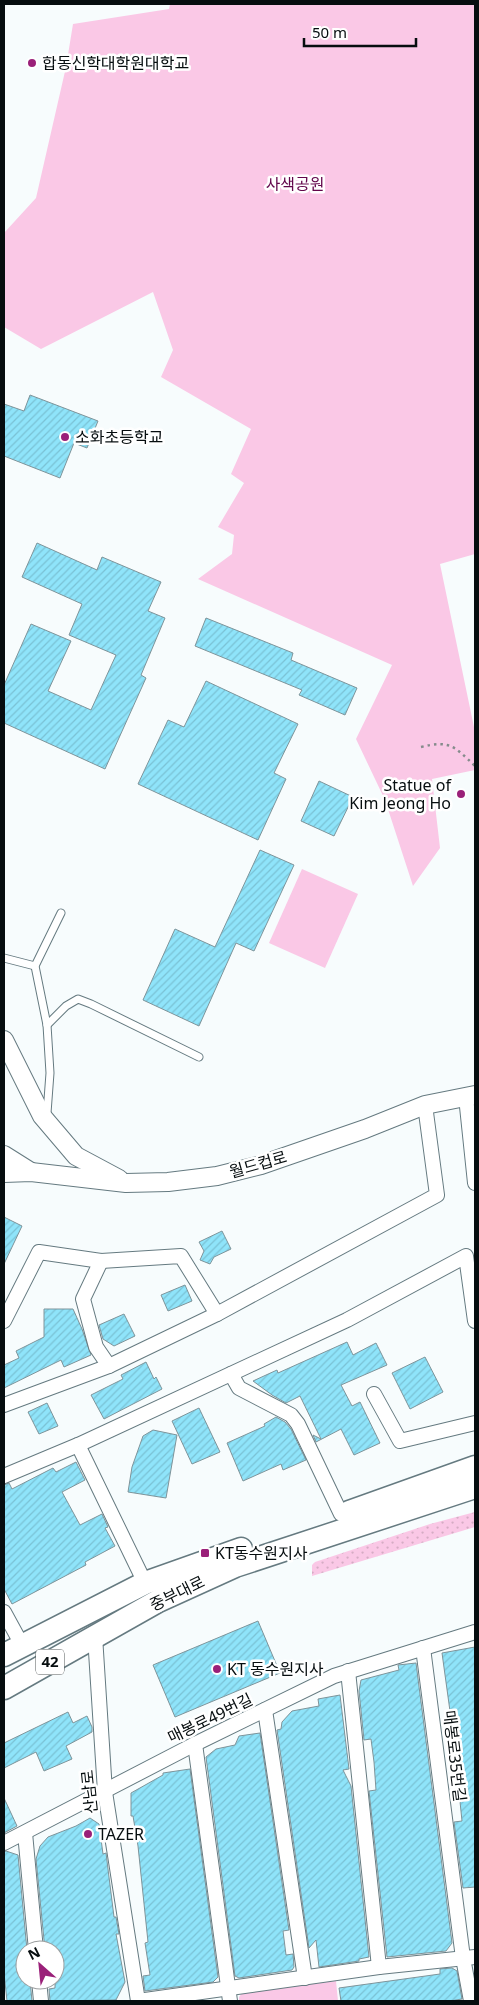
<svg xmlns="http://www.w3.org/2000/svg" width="479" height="2005" font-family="'Noto Sans','Noto Sans KR',sans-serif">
  <defs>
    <pattern id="grass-dots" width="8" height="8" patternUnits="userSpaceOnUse" patternTransform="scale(1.25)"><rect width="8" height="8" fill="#fac8e6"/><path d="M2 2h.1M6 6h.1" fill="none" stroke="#d5abc4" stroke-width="1.8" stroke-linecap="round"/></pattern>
    <pattern id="building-hatch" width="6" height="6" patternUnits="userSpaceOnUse" patternTransform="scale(1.25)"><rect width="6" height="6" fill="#8fe4fa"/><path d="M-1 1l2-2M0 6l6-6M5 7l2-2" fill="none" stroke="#7ac2d5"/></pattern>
  </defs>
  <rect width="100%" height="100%" fill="#f7fcfd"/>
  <polygon fill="url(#grass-dots)" points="475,1512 475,1527 312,1576 312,1565 315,1562 430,1524"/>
  <g fill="#fac8e6">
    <polygon points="170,4 475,4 475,554 440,564 475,732 475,770 432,779 440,848 413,886 385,800 356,739 392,665 198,579 232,554 234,535 218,527 244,483 231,474 251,429 161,377 173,350 153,292 41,349 4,327 4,233 36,198 66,67 73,24 169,9"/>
    <polygon points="302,869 358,894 325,968 269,943"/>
    <polygon points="336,1981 338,2001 239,2001 239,1997 242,1993"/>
  </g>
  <g fill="url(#building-hatch)" stroke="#7e949a">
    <polygon points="30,395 98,421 87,448 74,443 60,478 4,456 4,404 24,411"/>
    <polygon points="37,543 97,570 102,557 161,582 148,611 165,618 141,675 146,678 105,769 4,723 4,685 31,624 71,641 48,691 91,710 116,655 69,635 82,604 22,577"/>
    <polygon points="206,618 293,653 291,660 357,688 345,715 299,695 302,690 195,646"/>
    <polygon points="206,681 298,724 274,773 286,779 258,840 138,784 168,720 184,727"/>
    <polygon points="319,781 353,797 334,836 301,821"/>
    <polygon points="260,850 294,865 254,951 236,943 199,1026 143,1000 175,929 215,947"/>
    <polygon points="4,1217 22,1226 4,1264"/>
    <polygon points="222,1231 231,1249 214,1257 210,1264 200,1260 204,1251 199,1242"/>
    <polygon points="185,1285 192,1301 168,1311 161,1295"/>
    <polygon points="44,1309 73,1309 82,1329 91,1355 64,1367 61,1360 4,1388 4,1365 19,1358 16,1351 44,1337"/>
    <polygon points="124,1314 135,1336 114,1346 103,1339 99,1325"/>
    <polygon points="347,1342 353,1355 376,1343 387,1365 341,1385 352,1406 360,1402 380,1443 354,1455 341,1429 316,1442 313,1435 321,1439 300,1396 286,1403 272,1395 253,1381 277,1370 278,1373"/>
    <polygon points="425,1357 443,1392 410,1409 392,1373"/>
    <polygon points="146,1362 154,1379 156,1377 162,1389 104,1419 91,1395 123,1379 121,1375"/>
    <polygon points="47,1403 58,1426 39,1434 28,1412"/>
    <polygon points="199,1408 220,1452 192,1464 172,1421"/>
    <polygon points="276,1417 285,1422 291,1429 306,1460 283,1470 281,1464 243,1481 227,1443 265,1426 264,1424"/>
    <polygon points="153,1430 177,1435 166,1498 128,1492 132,1467 143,1436"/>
    <polygon points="76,1462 85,1480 62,1492 80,1525 102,1514 108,1527 105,1528 115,1546 85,1562 86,1565 12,1604 4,1589 4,1485 9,1483 12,1489 53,1468 56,1472"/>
    <polygon points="258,1621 280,1673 175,1717 153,1665"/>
    <polygon points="475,1647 475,1887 463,1888 454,1822 462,1821 459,1792 461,1791 442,1653"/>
    <polygon points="416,1663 452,1943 446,1951 387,1957 369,1791 376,1790 374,1762 371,1739 364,1740 359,1691 361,1680 399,1670 398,1665"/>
    <polygon points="340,1695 349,1769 343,1770 351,1786 369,1957 359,1959 359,1961 319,1967 316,1940 309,1948 277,1730 281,1729 282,1722 292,1711 319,1706 318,1699"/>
    <polygon points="68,1712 73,1723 87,1716 92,1727 92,1732 66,1746 72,1759 44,1771 36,1752 4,1768 4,1743"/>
    <polygon points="260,1733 289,1930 283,1931 286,1955 293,1954 294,1967 292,1970 239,1978 235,1976 206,1757 216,1749 235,1745 239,1736"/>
    <polygon points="190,1769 218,1977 213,1982 145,1991 143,1976 150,1975 145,1943 148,1942 138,1846 133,1816 131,1816 131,1793 163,1775 163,1773"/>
    <polygon points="4,1798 17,1826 4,1833"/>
    <polygon points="90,1818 99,1824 103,1854 106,1853 114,1917 116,1917 119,1934 116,1934 125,1982 116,2000 50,2001 49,1989 55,1988 55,1950 45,1950 36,1859 40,1846 48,1837 76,1826"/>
    <polygon points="6,1851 18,1855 27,1950 25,1950 25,1980 30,1980 32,2001 7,2001 4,1973 4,1852"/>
    <polygon points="452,1968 457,1971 462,1999 450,2001 341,2001 339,1988 440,1974 440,1969"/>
  </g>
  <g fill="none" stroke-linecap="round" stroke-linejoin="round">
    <defs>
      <g id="service">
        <polyline points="4,958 35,966"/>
        <polyline points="47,1025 66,1006 78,999 91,1004 199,1057"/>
        <polyline points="47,1113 50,1073 47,1025 35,966 61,913"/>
      </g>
      <g id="minor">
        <polyline points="466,1097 475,1183"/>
        <polyline points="101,1261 83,1299 96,1347 109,1366"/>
        <polyline points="4,1321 39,1252 101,1261 181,1256 217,1314"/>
        <polyline points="231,1374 239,1388 291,1415 298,1424 341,1514"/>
        <polyline points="374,1394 400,1441 475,1423"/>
        <polyline points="4,1405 109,1366 217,1314 437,1195 425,1105"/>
        <polyline points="78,1445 145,1583"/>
        <polyline points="4,1476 78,1445 347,1320 466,1256 475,1321"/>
        <polyline points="4,1612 22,1645"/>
        <polyline points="95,1636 105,1792 138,2001"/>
        <polyline points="423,1648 463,1958 471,2001"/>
        <polyline points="348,1671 379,1967"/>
        <polyline points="265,1710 305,1978"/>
        <polyline points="195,1744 230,2001"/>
        <polyline points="25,1833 36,1950"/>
        <polyline points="4,1843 195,1744 334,1676 475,1632"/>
        <polyline points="39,1980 41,2001"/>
        <polyline points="138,2001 379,1967 475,1957"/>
      </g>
      <g id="tertiary">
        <polyline points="4,1040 42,1116 76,1156 119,1179"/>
        <polyline points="4,1155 31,1172"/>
        <polyline points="4,1173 31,1172 126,1183 168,1182 217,1176 261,1165 365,1129 425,1105 475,1095"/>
      </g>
      <g id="primary">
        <polyline points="349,1512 475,1467"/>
        <polyline points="4,1655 145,1583 241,1549"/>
        <polyline points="4,1688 158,1601 235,1566 475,1487"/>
      </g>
    </defs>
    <use href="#service" stroke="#657a80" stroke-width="9"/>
    <use href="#minor" stroke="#657a80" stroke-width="16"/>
    <use href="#tertiary" stroke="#657a80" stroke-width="20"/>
    <use href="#primary" stroke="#657a80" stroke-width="25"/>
    <path stroke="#858b8c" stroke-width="2.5" stroke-dasharray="2.5 4" stroke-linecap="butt" d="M421 747C450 740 454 746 475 766"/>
    <use href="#service" stroke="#fff" stroke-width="7"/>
    <use href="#minor" stroke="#fff" stroke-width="14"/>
    <use href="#tertiary" stroke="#fff" stroke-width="18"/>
    <use href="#primary" stroke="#fff" stroke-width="22"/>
  </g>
  <g fill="#9a2079" stroke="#fff" stroke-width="2">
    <circle cx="32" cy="63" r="5"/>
    <circle cx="65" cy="437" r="5"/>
    <circle cx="461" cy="794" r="5"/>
    <rect x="200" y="1548" width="10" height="10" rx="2.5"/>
    <circle cx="217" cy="1669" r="5"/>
    <circle cx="88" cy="1834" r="5"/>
  </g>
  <g text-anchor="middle" stroke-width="5" stroke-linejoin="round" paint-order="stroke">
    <rect fill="#fff" stroke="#515657" stroke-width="1" x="36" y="1649.5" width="28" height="25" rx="4"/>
    <g font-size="15" font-weight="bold" fill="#060d0f">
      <text x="50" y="1667">42</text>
    </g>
    <g font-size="16" fill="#060d0f" stroke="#fff" text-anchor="start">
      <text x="42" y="69">합동신학대학원대학교</text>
      <text x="75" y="443">소화초등학교</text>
      <text x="451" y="791" text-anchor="end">Statue of<tspan x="451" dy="18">Kim Jeong Ho</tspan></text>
      <text x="215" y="1559">KT동수원지사</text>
      <text x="227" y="1675">KT 동수원지사</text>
      <text x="98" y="1840">TAZER</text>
    </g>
    <g font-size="16" fill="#62064b" stroke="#fff">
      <text x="295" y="190">사색공원</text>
    </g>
    <g font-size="16" fill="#060d0f" stroke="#fff">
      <text transform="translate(258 1164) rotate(-16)" y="6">월드컵로</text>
      <text transform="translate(177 1593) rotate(-26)" y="6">중부대로</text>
      <text transform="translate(210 1718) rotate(-26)" y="6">매봉로49번길</text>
      <text transform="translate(455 1756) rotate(83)" y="6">매봉로35번길</text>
      <text transform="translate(89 1792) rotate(-96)" y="6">산남로</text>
    </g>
  </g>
  <rect width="479" height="2005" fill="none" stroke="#060d0f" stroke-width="10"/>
  <g transform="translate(40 1965) rotate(333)"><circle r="24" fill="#ffffff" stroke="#9b9e9f"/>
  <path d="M0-4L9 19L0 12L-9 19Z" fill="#9a2079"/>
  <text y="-8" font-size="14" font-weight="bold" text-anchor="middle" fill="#060d0f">N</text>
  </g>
  <path d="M304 38v8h112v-8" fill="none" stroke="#060d0f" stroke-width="2.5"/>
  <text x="312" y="38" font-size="15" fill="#060d0f" stroke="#ffffff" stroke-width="4" paint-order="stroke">50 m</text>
</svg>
